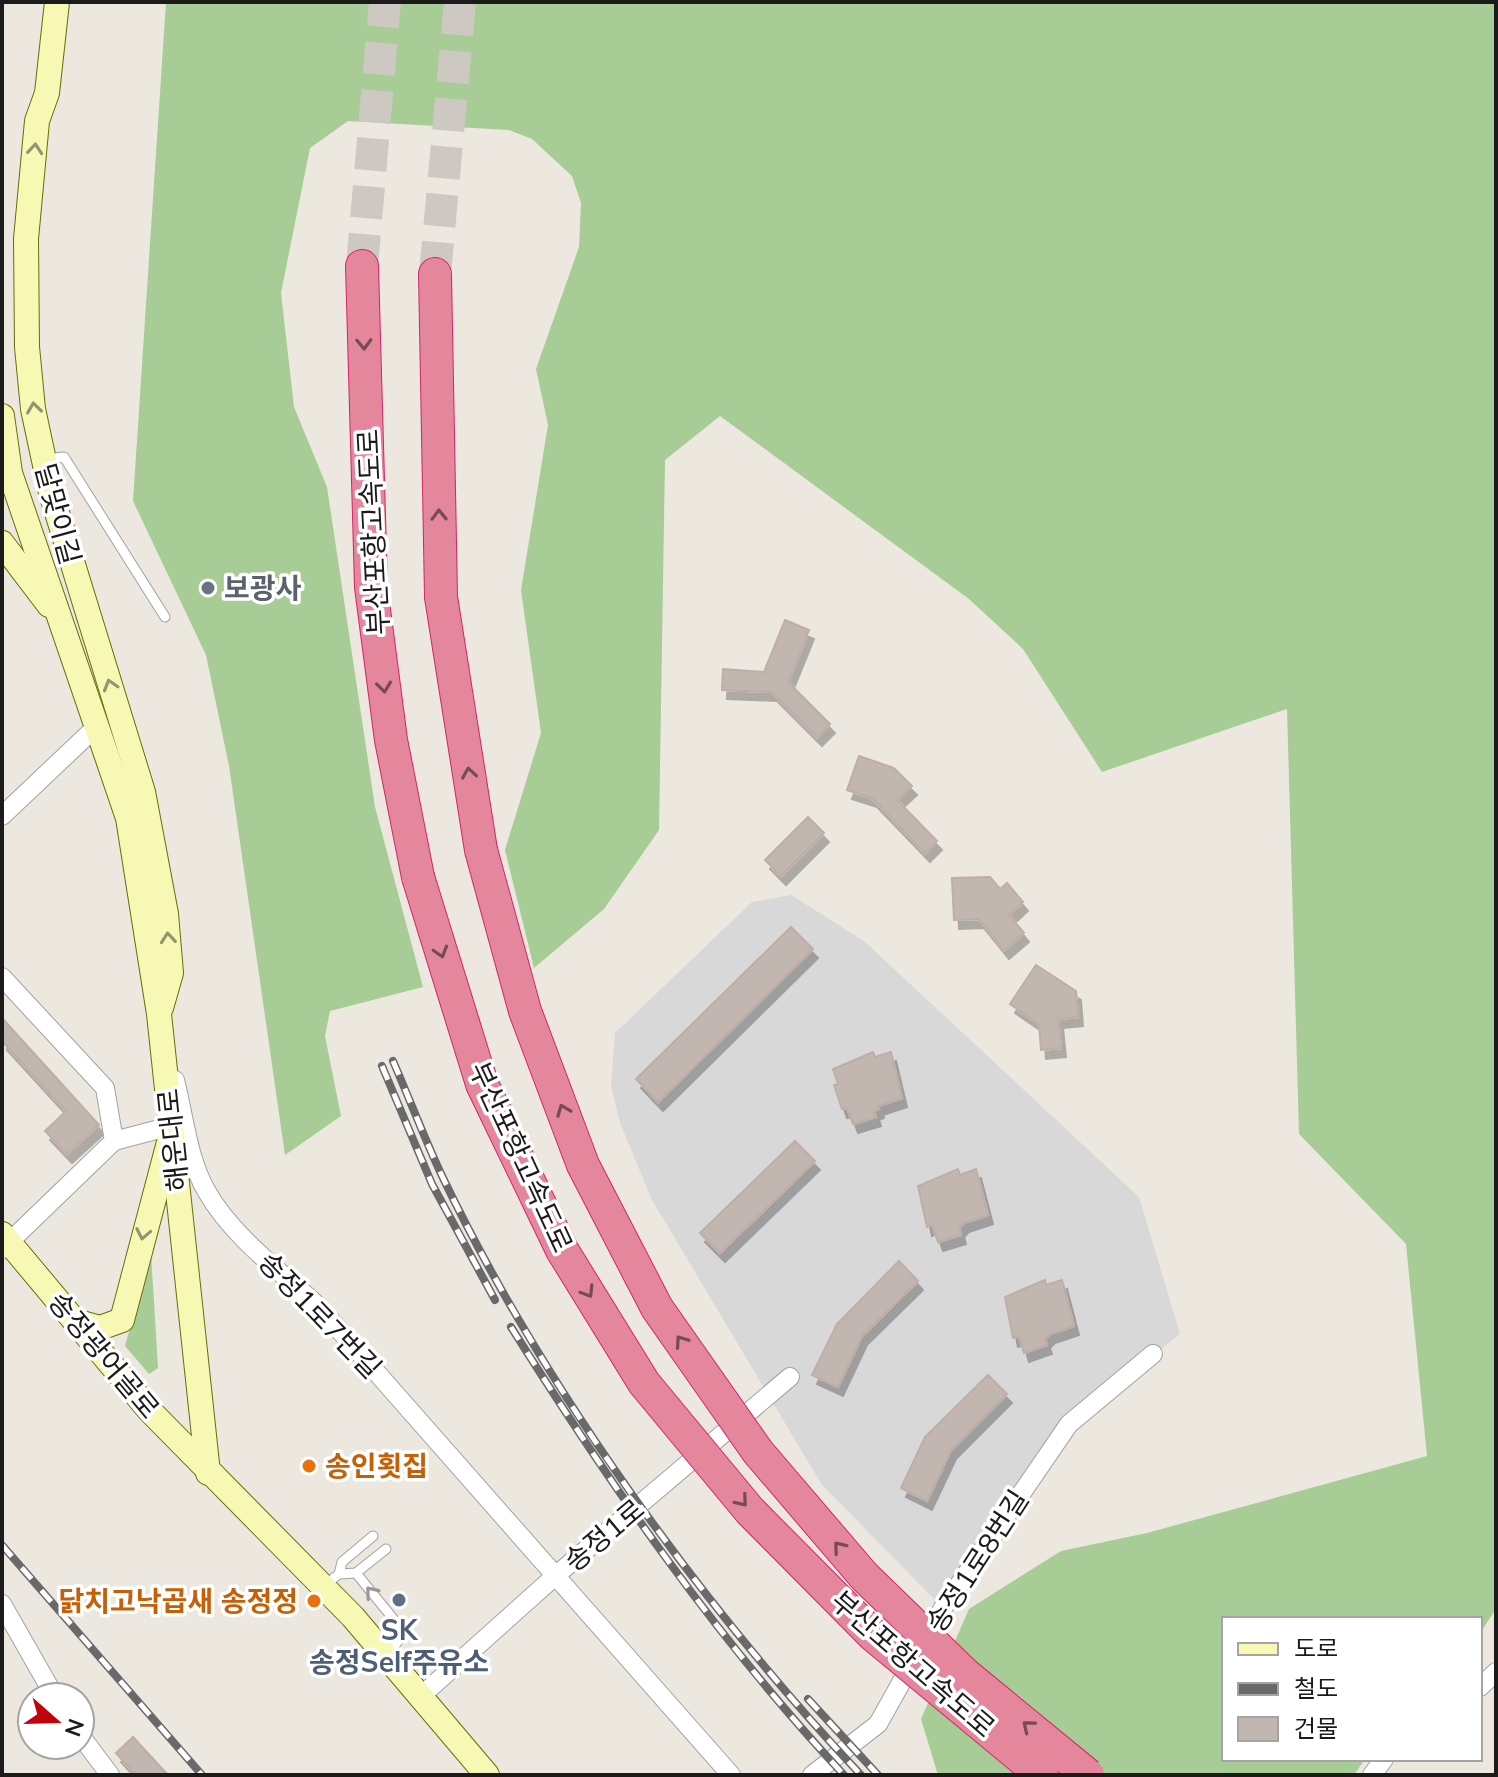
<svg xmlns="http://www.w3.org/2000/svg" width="1498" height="1777" font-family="Mulish,'Noto Sans KR',sans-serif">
  <defs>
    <filter id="shadow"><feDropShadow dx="5" dy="9" stdDeviation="0" flood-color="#0004"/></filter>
  </defs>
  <rect width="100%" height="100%" fill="#ece8e0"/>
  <polygon fill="#d9d8d8" points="791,895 864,941 1139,1197 1180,1334 1069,1424 943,1608 822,1485 652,1200 620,1123 611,1086 615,1033 752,902"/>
  <g fill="#a7cc95">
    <polygon points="166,2 1496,2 1496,1609 1480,1633 1480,1619 1224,1619 1224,1759 1365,1759 1354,1775 938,1775 921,1719 969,1609 1061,1551 1147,1533 1427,1456 1406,1244 1299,1134 1287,709 1102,772 1023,649 969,599 720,416 665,460 659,830 604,909 534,968 505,850 541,733 521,590 548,425 536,369 579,247 581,203 572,176 532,139 509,130 348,121 310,148 281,293 294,407 327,487 375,807 423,987 330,1011 325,1036 341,1116 285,1155 229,766 206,655 133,501"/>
    <polygon points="151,1253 158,1368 149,1374 125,1346"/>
  </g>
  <g fill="#c1b7b0" stroke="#beaea3" stroke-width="2" filter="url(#shadow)">
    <polygon points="785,620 809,630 788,682 830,724 817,737 772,692 722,690 723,669 764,672"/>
    <polygon points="859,756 894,768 912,786 897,800 937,841 925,853 872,798 847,790"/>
    <polygon points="808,817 824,833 781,876 765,860"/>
    <polygon points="990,877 1000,889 1007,883 1023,902 1009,915 1024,933 1004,950 979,919 954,920 952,878"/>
    <polygon points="791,927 813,949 658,1102 636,1079"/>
    <polygon points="1036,965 1076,991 1078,1017 1058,1019 1061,1048 1041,1050 1039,1024 1010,1004"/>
    <polygon points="2,1018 99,1125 67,1154 45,1131 66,1111 2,1041"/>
    <polygon points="873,1052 875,1057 891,1052 902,1098 878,1106 879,1109 874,1111 876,1117 853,1124 847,1108 842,1109 834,1085 838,1084 833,1069"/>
    <polygon points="795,1141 815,1161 720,1253 700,1233"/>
    <polygon points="958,1169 960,1175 976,1169 988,1215 964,1223 959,1228 961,1235 938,1242 932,1225 927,1227 918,1186"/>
    <polygon points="899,1261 918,1281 862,1336 838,1387 812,1375 837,1324"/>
    <polygon points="1045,1280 1046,1285 1062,1280 1074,1326 1050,1334 1045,1339 1047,1345 1024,1353 1019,1336 1013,1338 1005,1297"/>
    <polygon points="988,1375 1007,1394 951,1450 927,1501 901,1488 925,1437"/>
    <polygon points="133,1737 168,1775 136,1775 116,1753"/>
  </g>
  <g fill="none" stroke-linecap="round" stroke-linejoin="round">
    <g stroke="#cdc9c2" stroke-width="32" stroke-dasharray="32 16" stroke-linecap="butt">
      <polyline points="362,266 385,2"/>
      <polyline points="435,274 460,2"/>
    </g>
    <defs>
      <g id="lane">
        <polyline points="46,459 64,457 165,617"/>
        <polyline points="356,1573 404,1632 387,1657"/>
        <polyline points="339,1574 342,1562 373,1536"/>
        <polyline points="325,1585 339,1574 356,1573 386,1549"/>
      </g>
      <g id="street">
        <polyline points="2,816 97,726"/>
        <polyline points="2,977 105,1088 114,1141 171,1126"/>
        <path d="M175 1080C184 1115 188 1160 207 1192 232 1236 281 1272 318 1306L731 1775"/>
        <polyline points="2,1249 114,1141"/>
        <polyline points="2,1604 55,1697"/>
        <polyline points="1480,1687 1496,1672"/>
        <polyline points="421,1696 554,1577 790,1377"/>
        <polyline points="80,1735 110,1775"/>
        <polyline points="812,1775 878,1724 943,1608 1069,1424 1153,1354"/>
        <polyline points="1372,1775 1384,1759"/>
      </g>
      <g id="secondary">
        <polyline points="57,2 47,93 37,121 26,239 27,347 33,409 51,493 143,792 166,914 171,973 161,1008"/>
        <polyline points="2,416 10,473 128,818 159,1014 208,1473"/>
        <polyline points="2,543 49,605"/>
        <polyline points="2,1234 150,1411 353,1617 487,1775"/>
        <polyline points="75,1321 100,1328 122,1320 169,1142"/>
      </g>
      <g id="highway">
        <polyline points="362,266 371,587 391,740 418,877"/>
        <polyline points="435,274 441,597 481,850"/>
      </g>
    </defs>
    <use href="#lane" stroke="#a2a2a2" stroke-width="11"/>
    <use href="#street" stroke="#a2a2a2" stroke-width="20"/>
    <use href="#secondary" stroke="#676e06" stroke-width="26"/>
    <use href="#highway" stroke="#d22568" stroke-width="34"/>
    <use href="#lane" stroke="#fff" stroke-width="9"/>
    <use href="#street" stroke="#fff" stroke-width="18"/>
    <use href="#secondary" stroke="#f7f8b3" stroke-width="24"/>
    <use href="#highway" stroke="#e4879d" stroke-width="32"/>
    <defs>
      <g id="rail">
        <path d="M393 1061C410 1100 425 1140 443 1178 544 1388 701 1605 861 1775"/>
        <polyline points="382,1066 432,1184 495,1300"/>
        <path d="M511 1327C611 1486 716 1638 844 1775"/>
        <polyline points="2,1545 202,1775"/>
        <polyline points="808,1699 878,1775"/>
      </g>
    </defs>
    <use href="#rail" stroke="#696969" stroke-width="8"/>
    <use href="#rail" stroke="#fff" stroke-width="5" stroke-dasharray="15" stroke-linecap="butt"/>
    <defs>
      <g id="highway-bridge">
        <polyline points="481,850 525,1011 583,1165 657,1308 758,1452 864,1576 965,1674 1088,1775"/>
        <polyline points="418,877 482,1084 562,1250 644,1383 750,1511 874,1636 1042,1775"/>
      </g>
    </defs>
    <use href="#highway-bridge" stroke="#d22568" stroke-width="34" stroke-linecap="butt"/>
    <use href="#highway-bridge" stroke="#e4879d" stroke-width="32"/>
  </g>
  <defs><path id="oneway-chevron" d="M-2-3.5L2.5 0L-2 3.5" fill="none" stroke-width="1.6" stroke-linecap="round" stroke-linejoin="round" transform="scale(2)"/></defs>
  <g stroke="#94956f">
    <use href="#oneway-chevron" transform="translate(35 149) rotate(-85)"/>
    <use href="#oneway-chevron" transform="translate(34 408) rotate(-98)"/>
    <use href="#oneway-chevron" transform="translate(110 685) rotate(-107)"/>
    <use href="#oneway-chevron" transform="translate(168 938) rotate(-95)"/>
    <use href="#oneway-chevron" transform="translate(143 1234) rotate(101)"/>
  </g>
  <g stroke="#754c56">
    <use href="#oneway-chevron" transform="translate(364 344) rotate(88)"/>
    <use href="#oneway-chevron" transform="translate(439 515) rotate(-91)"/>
    <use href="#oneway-chevron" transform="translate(384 687) rotate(83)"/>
    <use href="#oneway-chevron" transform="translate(469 773) rotate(-99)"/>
    <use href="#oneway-chevron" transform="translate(441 952) rotate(73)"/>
    <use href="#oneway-chevron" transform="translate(563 1110) rotate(-111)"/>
    <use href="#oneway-chevron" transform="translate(588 1292) rotate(58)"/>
    <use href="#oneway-chevron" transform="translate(681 1341) rotate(-125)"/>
    <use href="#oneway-chevron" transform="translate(742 1501) rotate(50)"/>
    <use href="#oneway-chevron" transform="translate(839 1547) rotate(-130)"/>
    <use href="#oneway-chevron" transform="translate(1028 1726) rotate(-141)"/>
  </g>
  <use stroke="#989898" href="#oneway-chevron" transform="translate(371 1592) rotate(-130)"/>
  <circle fill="#6b7280" stroke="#fff" stroke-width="3" cx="208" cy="588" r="8"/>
  <g fill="#e8710a" stroke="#fff" stroke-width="3">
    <circle cx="309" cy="1466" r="8"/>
    <circle cx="314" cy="1601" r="8"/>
  </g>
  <circle fill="#5c6f8a" stroke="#fff" stroke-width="3" cx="399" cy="1600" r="8"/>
  <g text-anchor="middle" stroke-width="7" stroke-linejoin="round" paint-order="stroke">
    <g font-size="28" fill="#1b1b1b" stroke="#fff">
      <text transform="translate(58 514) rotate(75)" y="10">달맞이길</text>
      <text transform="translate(373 532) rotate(-93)" y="10">부산포항고속도로</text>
      <text transform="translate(173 1140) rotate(-96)" y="10">해운대로</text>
      <text transform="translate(521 1157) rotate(65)" y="10">부산포항고속도로</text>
      <text transform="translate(320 1315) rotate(46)" y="10">송정1로7번길</text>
      <text transform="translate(104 1355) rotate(50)" y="10">송정광어골로</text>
      <text transform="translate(604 1535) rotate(-40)" y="10">송정1로</text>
      <text transform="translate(977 1561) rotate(-57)" y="10">송정1로8번길</text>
      <text transform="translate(913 1664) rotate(41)" y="10">부산포항고속도로</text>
    </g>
    <g font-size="28" font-weight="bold" fill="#5b616d" stroke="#fff" text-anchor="start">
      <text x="224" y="598">보광사</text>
    </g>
    <g font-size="28" font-weight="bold" fill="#c56008" stroke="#fff" text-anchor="start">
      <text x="325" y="1476">송인횟집</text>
      <text x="298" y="1611" text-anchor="end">닭치고낙곱새 송정정</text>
    </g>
    <g font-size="28" font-weight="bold" fill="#4e5e75" stroke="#fff">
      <text x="399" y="1640">SK<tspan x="399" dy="32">송정Self주유소</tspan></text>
    </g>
  </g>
  <rect width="1498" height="1777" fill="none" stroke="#1b1b1b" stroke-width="8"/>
  <rect x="1222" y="1617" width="260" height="144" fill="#ffffff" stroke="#a4a4a4" stroke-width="2"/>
  <rect x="1238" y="1643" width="40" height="12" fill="#f7f8b3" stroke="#a4a4a4" stroke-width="2"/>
  <text x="1294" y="1657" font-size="24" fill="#1b1b1b">도로</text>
  <rect x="1238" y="1683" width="40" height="12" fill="#696969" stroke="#a4a4a4" stroke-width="2"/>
  <text x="1294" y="1697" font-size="24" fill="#1b1b1b">철도</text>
  <rect x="1238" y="1717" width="40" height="24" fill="#c1b7b0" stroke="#a4a4a4" stroke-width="2"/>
  <text x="1294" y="1737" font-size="24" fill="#1b1b1b">건물</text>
  <g transform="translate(56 1721) rotate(110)"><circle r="38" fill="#ffffff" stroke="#a4a4a4" stroke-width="2"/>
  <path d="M0-6L14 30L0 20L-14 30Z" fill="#c3030b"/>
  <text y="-12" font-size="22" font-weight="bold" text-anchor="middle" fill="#1b1b1b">N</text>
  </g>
</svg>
